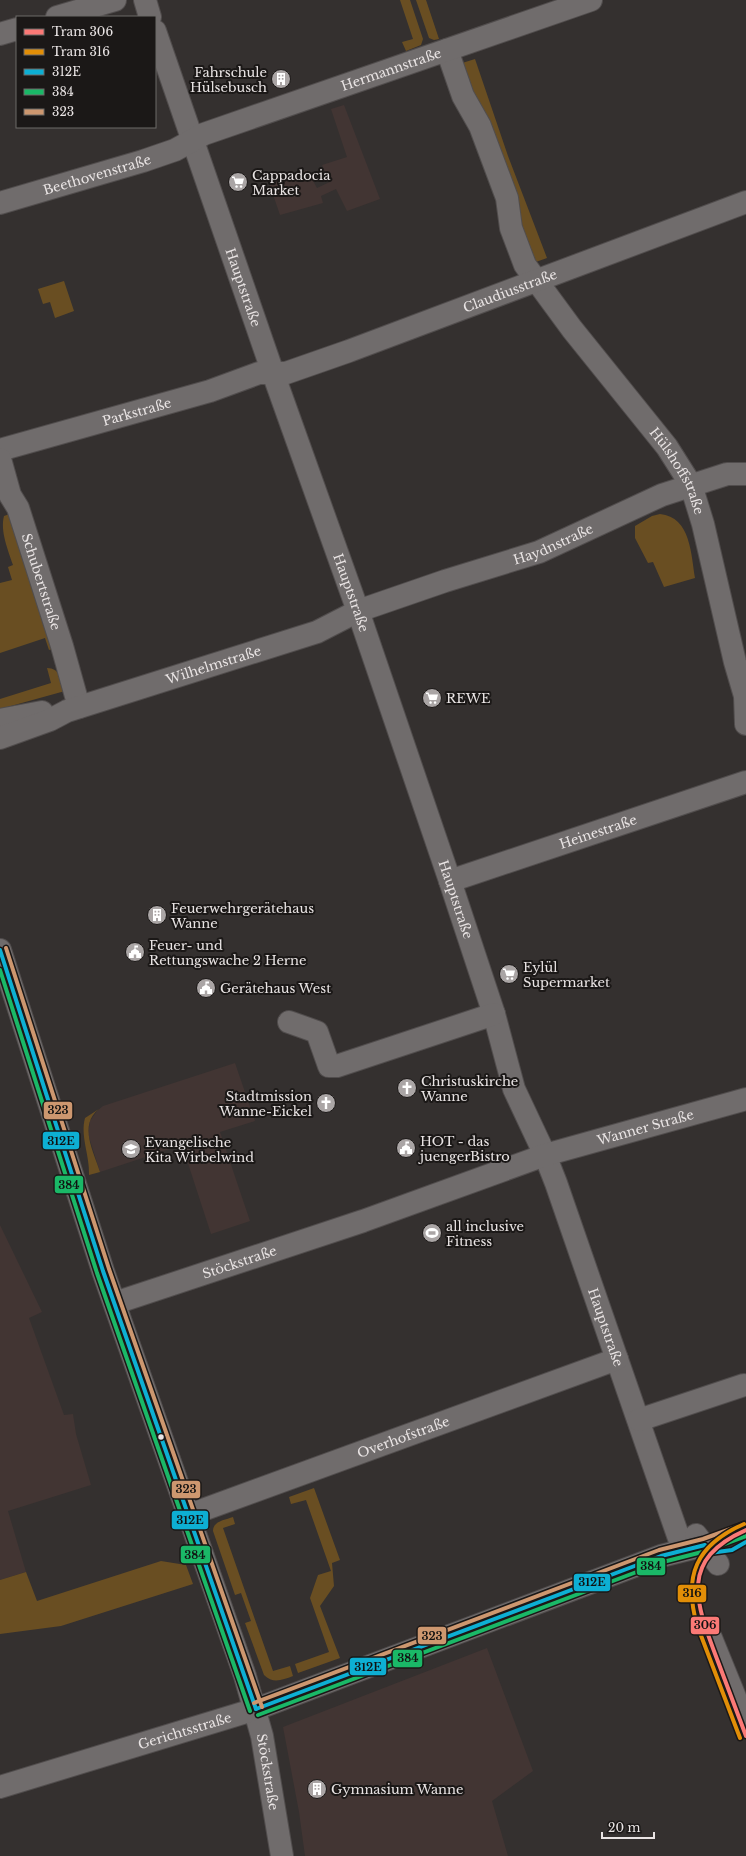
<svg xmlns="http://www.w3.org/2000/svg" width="746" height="1856" font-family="'Libre Baskerville',serif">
  <rect width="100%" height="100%" fill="#34302f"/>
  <g fill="#423533">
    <polygon points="344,105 380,199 347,211 336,189 321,196 323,203 280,215 269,183 307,170 317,188 332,181 329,173 326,174 322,165 347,157 331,109"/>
    <polygon points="235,1063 255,1121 220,1132 250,1221 211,1234 182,1145 100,1172 88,1134 90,1121 97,1111 103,1106"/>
    <polygon points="0,1225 42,1312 29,1318 64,1415 73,1414 76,1434 91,1485 8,1511 26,1572 0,1580"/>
    <polygon points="487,1648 533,1771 492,1801 508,1856 305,1856 299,1812 283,1727"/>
  </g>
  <g fill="#694e22">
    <polygon points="400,0 410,0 423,39 421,45 406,51 402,42 413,39"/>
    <polygon points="416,0 426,0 439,39 434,40 429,38"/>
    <polygon points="475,59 508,156 547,258 533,263 518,226 521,219 477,98 470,94 459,64"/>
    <polygon points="64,281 74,311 55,318 50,302 43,304 38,289"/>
    <path d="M15 512 58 647 49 650 45 638 0 653V583L12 580 8 567 13 565C8 550 0 531 4 516Z"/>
    <path d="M660 514C691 517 691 555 695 578L664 587 653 562 648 563 635 538V526L652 516Z"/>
    <path d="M47 668C60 668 61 680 65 691L0 709V699L51 683Z"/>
    <path d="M99 1109C78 1125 94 1152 100 1172L89 1175C90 1156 80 1136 85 1118Z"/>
    <polygon points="314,1488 340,1560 332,1563 334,1586 320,1606 340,1658 298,1673 295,1664 329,1652 310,1598 318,1575 331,1571 306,1500 291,1504 289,1497"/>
    <path d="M233 1517 235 1524 223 1528 273 1671 290 1666 293 1676C282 1680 273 1684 264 1675L245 1623 251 1621 241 1593 235 1595 213 1531C213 1521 225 1520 233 1517Z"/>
    <polygon points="161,1561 186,1565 193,1584 61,1626 0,1634 0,1580 26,1572 37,1601"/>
  </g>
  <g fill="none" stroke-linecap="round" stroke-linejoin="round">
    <defs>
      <g id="minor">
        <polyline points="145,0 150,17"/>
        <polyline points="57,17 115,0"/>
        <path id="s1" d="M155 31 273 373 358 611 450 881 494 1014 514 1089 545 1155 556 1183 683 1550"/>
        <polyline points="0,34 17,29"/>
        <path id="s2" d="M447 50 463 96 480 126 507 198 511 228 525 265 572 329 667 447 691 485 703 524 735 662 745 696 746 724"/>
        <path id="s3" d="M0 203 143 161 175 150 204 134 591 0"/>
        <path id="s4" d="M0 450 210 391 259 373H286L349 351 746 202"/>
        <path id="s5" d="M0 459 10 495 18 508 62 646 79 707"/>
        <polyline points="0,720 42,712"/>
        <path id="s6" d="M0 738 50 720 67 711 317 632 358 611 445 581 539 552 662 495 727 474H746"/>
        <path id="s7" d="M450 881 746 782"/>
        <path id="s8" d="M0 950 103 1271 245 1676 262 1736 282 1856"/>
        <polyline points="289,1022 317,1032 329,1066 337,1066 494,1014"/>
        <path id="s9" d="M115 1303 363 1221 545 1155 746 1099"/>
        <polyline points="639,1420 744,1385"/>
        <path id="s10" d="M189 1515 617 1359"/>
        <polyline points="696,1535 718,1564"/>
        <polyline points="711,1638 746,1724"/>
        <path id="s11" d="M0 1787 256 1709 661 1556 705 1545"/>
      </g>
    </defs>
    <use href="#minor" stroke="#514d4d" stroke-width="24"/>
    <use href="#minor" stroke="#706c6c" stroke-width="22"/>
    <defs>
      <g id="bus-1">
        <polyline points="0,950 103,1271 256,1709"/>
        <polyline points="710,1553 732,1550 746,1542"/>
        <polyline points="256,1709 661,1556 705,1545"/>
      </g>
      <g id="bus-2">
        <polyline points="0,970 97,1273 250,1711"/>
        <polyline points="258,1715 663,1562 706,1551 746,1536"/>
      </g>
      <g id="bus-3">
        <polyline points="6,948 109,1269 262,1707"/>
        <polyline points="254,1703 659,1550 703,1539 744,1524"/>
      </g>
    </defs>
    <use href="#bus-1" stroke="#1b1817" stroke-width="7"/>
    <use href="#bus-2" stroke="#1b1817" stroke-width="7"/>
    <use href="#bus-3" stroke="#1b1817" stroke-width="7"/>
    <use href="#bus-1" stroke="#0dafd3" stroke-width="4"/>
    <use href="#bus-2" stroke="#1ab867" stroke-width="4"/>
    <use href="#bus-3" stroke="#cd976f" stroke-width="4"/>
    <defs>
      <path id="tram-1" d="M746 1530C678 1560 696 1603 717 1659 727 1685 736 1710 746 1736"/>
      <path id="tram-2" d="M740 1738 697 1625C683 1576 696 1545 744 1524"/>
    </defs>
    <use href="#tram-1" stroke="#1b1817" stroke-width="7"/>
    <use href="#tram-2" stroke="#1b1817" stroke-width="7"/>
    <use href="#tram-1" stroke="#fb7976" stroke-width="4"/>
    <use href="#tram-2" stroke="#e28e07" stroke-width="4"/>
  </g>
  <defs>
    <symbol id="building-disc" viewBox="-11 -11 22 22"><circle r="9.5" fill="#aaa5a5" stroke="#1b1817"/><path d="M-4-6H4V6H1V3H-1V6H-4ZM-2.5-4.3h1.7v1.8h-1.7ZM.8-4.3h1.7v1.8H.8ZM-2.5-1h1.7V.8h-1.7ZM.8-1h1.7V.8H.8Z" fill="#fff"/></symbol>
    <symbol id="supermarket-disc" viewBox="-11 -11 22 22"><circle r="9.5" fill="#aaa5a5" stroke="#1b1817"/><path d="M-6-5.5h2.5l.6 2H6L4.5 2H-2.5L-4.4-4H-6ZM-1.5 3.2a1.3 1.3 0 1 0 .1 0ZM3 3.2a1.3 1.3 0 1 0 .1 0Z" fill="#fff"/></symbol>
    <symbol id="civic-disc" viewBox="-11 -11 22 22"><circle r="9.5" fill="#aaa5a5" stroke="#1b1817"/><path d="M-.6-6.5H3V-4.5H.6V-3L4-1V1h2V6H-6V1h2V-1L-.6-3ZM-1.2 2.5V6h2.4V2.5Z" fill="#fff"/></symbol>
    <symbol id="church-disc" viewBox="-11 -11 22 22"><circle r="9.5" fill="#aaa5a5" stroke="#1b1817"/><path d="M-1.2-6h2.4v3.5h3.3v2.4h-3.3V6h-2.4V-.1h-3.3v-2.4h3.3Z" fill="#fff"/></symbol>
    <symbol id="school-disc" viewBox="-11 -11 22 22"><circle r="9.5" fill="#aaa5a5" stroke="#1b1817"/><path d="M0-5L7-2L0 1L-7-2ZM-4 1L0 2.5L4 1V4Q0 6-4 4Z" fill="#fff"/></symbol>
    <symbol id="stadium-disc" viewBox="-11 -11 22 22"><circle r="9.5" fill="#aaa5a5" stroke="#1b1817"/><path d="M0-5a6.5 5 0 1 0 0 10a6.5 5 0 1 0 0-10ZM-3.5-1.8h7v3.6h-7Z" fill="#fff"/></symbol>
  </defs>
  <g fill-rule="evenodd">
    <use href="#building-disc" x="270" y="68" width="22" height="22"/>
    <use href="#supermarket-disc" x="227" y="171" width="22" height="22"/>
    <use href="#supermarket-disc" x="421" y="687" width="22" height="22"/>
    <use href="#building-disc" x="146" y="904" width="22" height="22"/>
    <use href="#civic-disc" x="124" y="941" width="22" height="22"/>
    <use href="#supermarket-disc" x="498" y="963" width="22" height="22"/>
    <use href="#civic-disc" x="195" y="977" width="22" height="22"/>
    <use href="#church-disc" x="396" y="1077" width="22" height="22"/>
    <use href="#church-disc" x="315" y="1092" width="22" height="22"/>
    <use href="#civic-disc" x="395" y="1137" width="22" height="22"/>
    <use href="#school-disc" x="120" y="1138" width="22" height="22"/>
    <use href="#stadium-disc" x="421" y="1222" width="22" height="22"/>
    <use href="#building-disc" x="306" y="1778" width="22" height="22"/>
  </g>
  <circle fill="#e9e4e4" stroke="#1b1817" stroke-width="1.5" cx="161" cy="1437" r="3.5"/>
  <g text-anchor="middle" stroke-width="4" stroke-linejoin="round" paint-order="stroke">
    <g font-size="13" fill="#e9e4e4" stroke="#1b1817">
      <text dy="5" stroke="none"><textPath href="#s3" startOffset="414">Hermannstraße</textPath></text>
      <text dy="5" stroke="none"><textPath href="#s3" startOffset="101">Beethovenstraße</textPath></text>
      <text dy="5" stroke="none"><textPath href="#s1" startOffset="271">Hauptstraße</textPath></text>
      <text dy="5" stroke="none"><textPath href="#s4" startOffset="536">Claudiusstraße</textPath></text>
      <text dy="5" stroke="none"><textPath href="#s4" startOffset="142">Parkstraße</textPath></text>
      <text dy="5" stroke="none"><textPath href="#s2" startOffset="487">Hülshoffstraße</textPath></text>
      <text dy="5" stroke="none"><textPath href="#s6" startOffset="587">Haydnstraße</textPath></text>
      <text dy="5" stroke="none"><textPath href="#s5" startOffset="130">Schubertstraße</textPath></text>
      <text dy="5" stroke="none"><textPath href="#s1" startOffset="595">Hauptstraße</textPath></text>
      <text dy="5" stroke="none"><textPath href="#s6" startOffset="226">Wilhelmstraße</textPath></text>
      <text dy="5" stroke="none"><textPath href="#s7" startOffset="156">Heinestraße</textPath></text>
      <text dy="5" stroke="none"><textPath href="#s1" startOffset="919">Hauptstraße</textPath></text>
      <text dy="5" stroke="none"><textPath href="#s9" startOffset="559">Wanner Straße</textPath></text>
      <text dy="5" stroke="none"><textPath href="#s9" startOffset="131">Stöckstraße</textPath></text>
      <text dy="5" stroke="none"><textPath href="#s1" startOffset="1373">Hauptstraße</textPath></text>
      <text dy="5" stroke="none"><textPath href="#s10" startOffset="228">Overhofstraße</textPath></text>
      <text dy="5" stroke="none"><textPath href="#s11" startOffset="193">Gerichtsstraße</textPath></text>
      <text dy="5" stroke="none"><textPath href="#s8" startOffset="865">Stöckstraße</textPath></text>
    </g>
    <g font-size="13" fill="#e9e4e4" stroke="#1b1817" text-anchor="start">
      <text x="267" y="77" text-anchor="end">Fahrschule<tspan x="267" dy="15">Hülsebusch</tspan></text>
      <text x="252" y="180">Cappadocia<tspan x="252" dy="15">Market</tspan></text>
      <text x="446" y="703">REWE</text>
      <text x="171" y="913">Feuerwehrgerätehaus<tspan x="171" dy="15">Wanne</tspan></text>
      <text x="149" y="950">Feuer- und<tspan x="149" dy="15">Rettungswache 2 Herne</tspan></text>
      <text x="523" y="972">Eylül<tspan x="523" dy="15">Supermarket</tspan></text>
      <text x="220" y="993">Gerätehaus West</text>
      <text x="421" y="1086">Christuskirche<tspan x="421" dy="15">Wanne</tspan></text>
      <text x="312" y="1101" text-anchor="end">Stadtmission<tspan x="312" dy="15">Wanne-Eickel</tspan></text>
      <text x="420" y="1146">HOT - das<tspan x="420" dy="15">juengerBistro</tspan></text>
      <text x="145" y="1147">Evangelische<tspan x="145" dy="15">Kita Wirbelwind</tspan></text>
      <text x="446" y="1231">all inclusive<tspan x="446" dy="15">Fitness</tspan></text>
      <text x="331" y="1794">Gymnasium Wanne</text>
    </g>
  </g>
  <g stroke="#1b1817" stroke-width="1.5">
    <rect x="43" y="1101" width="30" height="19" rx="4" fill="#cd976f"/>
    <rect x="42" y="1131" width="38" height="19" rx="4" fill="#0dafd3"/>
    <rect x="54" y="1175" width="30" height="19" rx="4" fill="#1ab867"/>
    <rect x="171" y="1480" width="30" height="19" rx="4" fill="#cd976f"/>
    <rect x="171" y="1510" width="38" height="20" rx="4" fill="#0dafd3"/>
    <rect x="180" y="1545" width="31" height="19" rx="4" fill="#1ab867"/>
    <rect x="636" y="1557" width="30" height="19" rx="4" fill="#1ab867"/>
    <rect x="573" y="1573" width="38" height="19" rx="4" fill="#0dafd3"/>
    <rect x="677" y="1584" width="30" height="19" rx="4" fill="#e28e07"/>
    <rect x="690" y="1616" width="30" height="19" rx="4" fill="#fb7976"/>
    <rect x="417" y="1626" width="30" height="19" rx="4" fill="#cd976f"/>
    <rect x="392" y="1649" width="31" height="19" rx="4" fill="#1ab867"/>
    <rect x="349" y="1657" width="38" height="19" rx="4" fill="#0dafd3"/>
  </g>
  <g font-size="11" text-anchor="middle" font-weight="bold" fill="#111">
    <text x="58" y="1114">323</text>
    <text x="61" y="1145">312E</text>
    <text x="69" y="1189">384</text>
    <text x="186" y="1493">323</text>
    <text x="190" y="1524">312E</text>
    <text x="195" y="1559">384</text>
    <text x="651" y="1570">384</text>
    <text x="592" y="1586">312E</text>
    <text x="692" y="1597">316</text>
    <text x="705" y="1629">306</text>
    <text x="432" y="1640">323</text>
    <text x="408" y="1662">384</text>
    <text x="368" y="1671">312E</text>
  </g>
  <rect x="16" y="16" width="140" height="112" fill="#1b1817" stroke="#6d6a69"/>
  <rect x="24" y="29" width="20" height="6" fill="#fb7976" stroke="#6d6a69"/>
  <text x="52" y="36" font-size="12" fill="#e9e4e4">Tram 306</text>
  <rect x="24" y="49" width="20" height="6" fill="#e28e07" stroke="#6d6a69"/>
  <text x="52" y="56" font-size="12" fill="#e9e4e4">Tram 316</text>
  <rect x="24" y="69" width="20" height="6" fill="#0dafd3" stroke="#6d6a69"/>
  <text x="52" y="76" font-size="12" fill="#e9e4e4">312E</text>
  <rect x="24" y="89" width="20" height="6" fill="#1ab867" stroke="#6d6a69"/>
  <text x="52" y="96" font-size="12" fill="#e9e4e4">384</text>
  <rect x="24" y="109" width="20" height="6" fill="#cd976f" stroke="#6d6a69"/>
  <text x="52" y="116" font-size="12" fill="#e9e4e4">323</text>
  <path d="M602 1832v6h52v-6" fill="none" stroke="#e9e4e4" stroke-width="2"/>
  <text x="608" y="1832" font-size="12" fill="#e9e4e4" stroke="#1b1817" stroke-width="3" paint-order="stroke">20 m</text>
</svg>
